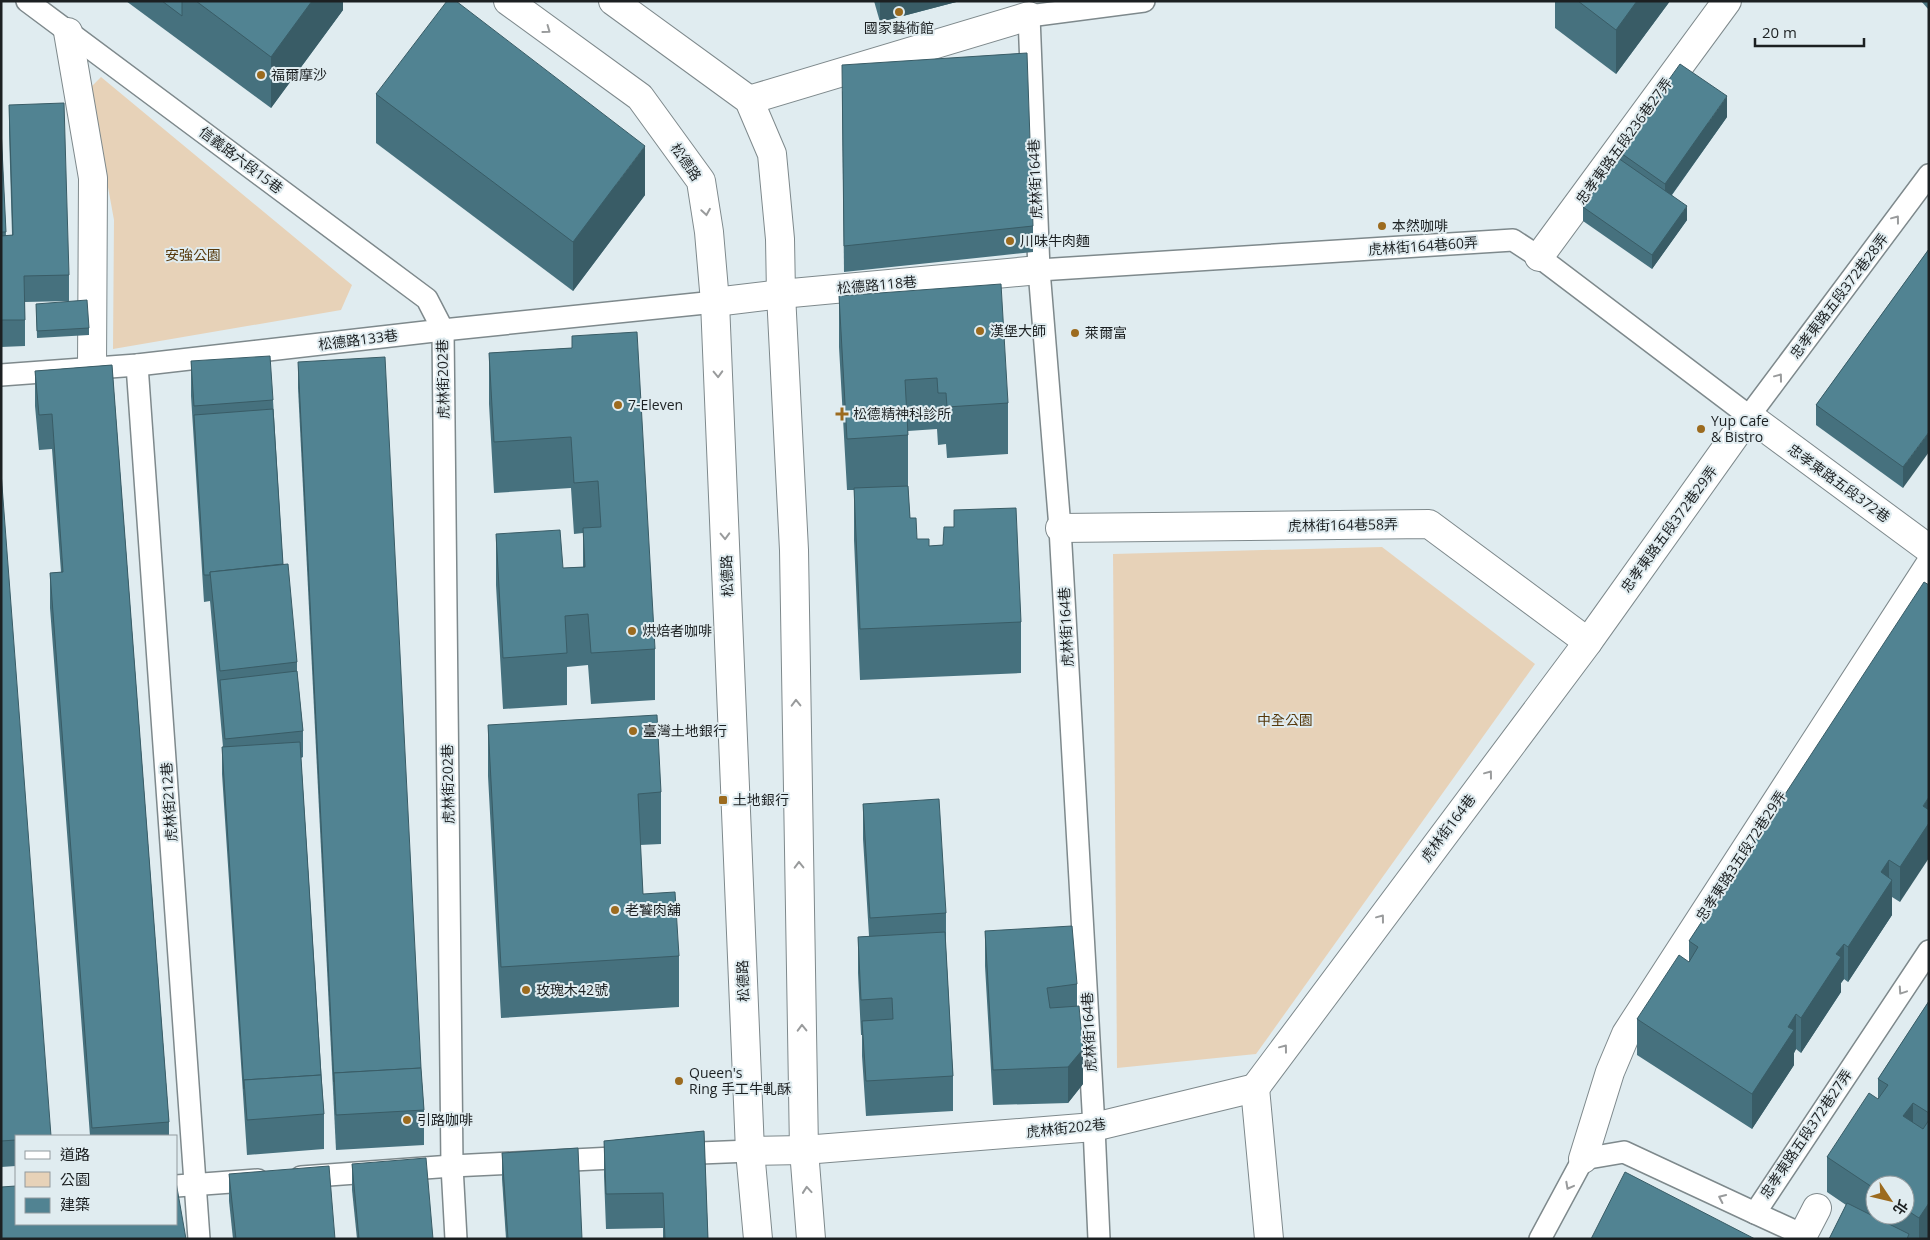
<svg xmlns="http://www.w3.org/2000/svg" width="1930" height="1240" font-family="'Open Sans','Noto Sans TC',sans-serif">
  <rect width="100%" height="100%" fill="#e0ecf0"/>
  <g fill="#e7d2b8">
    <polygon points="101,77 352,285 341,310 113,349 114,220 90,88"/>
    <polygon points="1382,547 1535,664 1256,1054 1117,1068 1113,554"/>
  </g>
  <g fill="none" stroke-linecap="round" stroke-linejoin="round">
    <defs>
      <g id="lane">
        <polyline points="27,1 427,299 443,330 452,1166 456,1239"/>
        <polyline points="1029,16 1039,270 1060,528 1094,1127 1099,1239"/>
        <polyline points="1029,16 1144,1"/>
        <polyline points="1039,270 1513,240 1539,257 1749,416 1929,175"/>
        <polyline points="137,365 199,1239"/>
        <polyline points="1,375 137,365 443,330 715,302"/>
        <polyline points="675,1154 750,1151"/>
        <polyline points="301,1177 452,1166 633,1157"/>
        <polyline points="176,1186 258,1180"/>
        <polyline points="1755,1213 1803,1235"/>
        <polyline points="1540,1239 1583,1159 1624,1152 1755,1213 1929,951"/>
      </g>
      <g id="street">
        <polyline points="68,32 93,178 92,369"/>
        <polyline points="749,100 1029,16"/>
        <polyline points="1539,257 1727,1"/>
        <polyline points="715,302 781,294 1039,270"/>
        <polyline points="1060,528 1429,524 1588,642"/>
        <polyline points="1255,1088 1588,642 1749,416 1929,549"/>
        <polyline points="1255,1088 1269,1239"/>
        <polyline points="750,1151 804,1150 1094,1127 1255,1088"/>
        <polyline points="1583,1159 1610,1072 1626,1034 1929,566"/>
        <polyline points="1801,1239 1817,1208"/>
      </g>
      <g id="secondary">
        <polyline points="508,1 640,97 701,181 709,232 715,302 750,1151 758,1239"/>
        <polyline points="613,1 749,100 772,154 780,239 781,294 794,550 804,1150 811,1239"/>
      </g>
    </defs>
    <use href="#lane" stroke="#7e898c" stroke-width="24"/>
    <use href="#street" stroke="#7e898c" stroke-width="30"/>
    <use href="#secondary" stroke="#7e898c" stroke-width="30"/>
    <use href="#lane" stroke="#fff" stroke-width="21"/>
    <use href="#street" stroke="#fff" stroke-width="28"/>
    <use href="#secondary" stroke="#fff" stroke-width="28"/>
  </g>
  <g fill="#46717e" fill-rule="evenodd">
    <polygon points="126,1 343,1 343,10 271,108"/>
    <polygon points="874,1 960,1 880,22"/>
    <polygon points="1555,1 1670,1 1616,74 1555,28"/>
    <polygon points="1921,1 1929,1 1929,10"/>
    <polygon points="842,91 1033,226 1033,252 844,272"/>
    <polygon points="376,94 645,195 573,291 376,143"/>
    <polygon points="9,105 69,275 69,301 25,302 25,346 1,347 1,128 6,236 12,235 9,131"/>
    <polygon points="1727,117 1672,195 1687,220 1652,269 1583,221 1583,207 1618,158 1618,151"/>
    <polygon points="1929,249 1903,488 1816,425 1816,405"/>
    <polygon points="839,296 1008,403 1008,454 947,458 946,444 938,445 937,429 908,431 908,486 910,518 917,539 929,546 943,545 954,527 954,510 1021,622 1021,673 860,680 854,540 854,490 847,490 839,347"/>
    <polygon points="36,304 89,328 89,335 37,338"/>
    <polygon points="572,348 655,649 655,700 591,704 588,665 567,667 567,705 503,709 496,585 496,534 563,568 583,567 583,533 574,534 571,488 494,493 489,404 489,353"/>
    <polygon points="191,361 273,400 283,564 297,662 297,671 303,731 303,757 301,758 324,1114 324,1149 247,1155 222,774 222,747 223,747 210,601 204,602 191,396"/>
    <polygon points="298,362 421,1068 424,1110 424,1145 336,1150 298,388"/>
    <polygon points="112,365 169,1122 169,1136 90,1136 50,608 50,573 61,572 52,449 39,450 35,406 35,371"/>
    <polygon points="1,472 16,1136 16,1166 1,1167"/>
    <polygon points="1929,585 1900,902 1892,897 1892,915 1848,982 1844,979 1841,983 1841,992 1801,1053 1796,1049 1794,1053 1794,1065 1752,1129 1637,1055 1637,1019 1689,962 1689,941"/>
    <polygon points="488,725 661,792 661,844 640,845 643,894 679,956 679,1007 501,1018 488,776"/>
    <polygon points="863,804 946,913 946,948 953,1076 953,1111 866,1116 862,1056 862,1035 861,1035 858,973 858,937 869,936 863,839"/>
    <polygon points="985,931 1077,984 1077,1006 1083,1084 1068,1103 993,1105 985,966"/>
    <path d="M1929 1001V1238L1928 1239H1829L1846 1205 1827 1192V1157L1878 1099V1079ZM1875 1185H1905V1215H1875Z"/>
    <polygon points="704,1131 708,1239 663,1239 663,1228 606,1229 604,1176 604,1141"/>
    <polygon points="502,1153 582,1239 506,1239 502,1179"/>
    <polygon points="352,1164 433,1239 357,1239 352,1190"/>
    <polygon points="229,1174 335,1239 233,1239 229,1201"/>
  </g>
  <g fill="#395c66">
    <polygon points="312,1 343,1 343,10 271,108 271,57"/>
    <polygon points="880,1 960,1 880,22"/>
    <polygon points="1637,1 1670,1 1616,74 1616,30"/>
    <polygon points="1727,96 1727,117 1665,204 1665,184"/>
    <polygon points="645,146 645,195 573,291 573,242"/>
    <polygon points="1687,206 1687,220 1652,269 1652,255"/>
    <polygon points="1929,432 1929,452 1903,488 1903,467"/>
    <polygon points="1929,797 1929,858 1900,902 1900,867 1923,806"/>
    <polygon points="1889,860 1889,884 1892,880 1892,915 1848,982 1848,947 1881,872"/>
    <polygon points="1844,944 1844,979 1841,983 1841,992 1801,1053 1801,1018 1836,954"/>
    <polygon points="1796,1014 1796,1049 1794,1053 1794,1065 1752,1129 1752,1094 1788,1027"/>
    <polygon points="1083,1049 1083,1084 1068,1103 1068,1067"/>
    <polygon points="1913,1103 1913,1138 1903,1116"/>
    <polygon points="1929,1203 1929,1238 1928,1239 1919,1239 1919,1218"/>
  </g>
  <g fill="#518392" stroke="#395c66">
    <polygon points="162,1 182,1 182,16"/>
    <polygon points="196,1 312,1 271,57"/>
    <polygon points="447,1 456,1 645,146 573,242 376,94"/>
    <polygon points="1578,1 1637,1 1616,30"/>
    <polygon points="1027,53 1033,226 844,246 842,65"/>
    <polygon points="1680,64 1727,96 1665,184 1618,151"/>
    <polygon points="64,103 69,275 24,276 25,320 1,320 1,236 13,235 9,105"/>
    <polygon points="1,128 6,232 1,232"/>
    <polygon points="1618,158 1687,206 1652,255 1583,207"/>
    <polygon points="1929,249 1929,432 1903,467 1816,405"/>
    <polygon points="1001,284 1008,403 947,407 946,393 938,393 937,378 905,380 908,435 847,439 839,296"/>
    <polygon points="87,300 89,328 37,331 36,304"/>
    <polygon points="637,332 655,649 591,653 588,614 565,616 567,653 503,658 496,534 560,530 563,568 585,567 583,528 601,527 598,481 574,483 571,437 494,442 489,353 572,348 572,336"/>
    <polygon points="270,356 273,400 194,406 191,361"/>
    <polygon points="385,357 421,1068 334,1073 334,1082 298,362"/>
    <polygon points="112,365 169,1122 92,1128 50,573 63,572 52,414 39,415 35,371"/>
    <polygon points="273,409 283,564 210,572 210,575 204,575 194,415"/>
    <polygon points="1,472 51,1136 16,1136 16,1140 1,1141"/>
    <polygon points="908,486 910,518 916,518 917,539 929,539 929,546 943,545 944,527 954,527 954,510 1016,508 1021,622 860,629 854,488"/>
    <polygon points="288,564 297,662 220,671 210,572"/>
    <polygon points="1924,582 1929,585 1929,797 1923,806 1929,810 1929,823 1900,867 1889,860 1881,872 1892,880 1848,947 1844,944 1836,954 1841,957 1801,1018 1796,1014 1788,1027 1794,1030 1752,1094 1637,1019 1679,955 1689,962 1698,947 1689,941"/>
    <polygon points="297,671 303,731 225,739 220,680"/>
    <polygon points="657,715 661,792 638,794 643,894 675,892 679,956 501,967 488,725"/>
    <polygon points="300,742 321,1075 244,1080 244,1089 222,747"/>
    <polygon points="939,799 946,913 870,918 863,804"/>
    <polygon points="1072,926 1077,984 1047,988 1050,1008 1079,1006 1083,1049 1068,1067 993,1070 985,931"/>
    <polygon points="945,932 953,1076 866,1081 862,1021 893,1019 892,998 861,1000 858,937"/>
    <polygon points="1929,1001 1929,1113 1913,1103 1903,1116 1923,1129 1929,1120 1929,1203 1919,1218 1905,1209 1905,1185 1875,1185 1875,1189 1827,1157 1869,1093 1878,1099 1888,1085 1878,1079"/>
    <polygon points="421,1068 424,1110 336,1115 334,1073"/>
    <polygon points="321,1075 324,1114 247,1120 244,1080"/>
    <polygon points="704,1131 708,1239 665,1239 663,1193 606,1194 604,1141"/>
    <polygon points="578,1148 582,1239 508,1239 502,1153"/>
    <polygon points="426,1158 433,1239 359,1239 352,1164"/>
    <polygon points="329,1166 335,1239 236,1239 229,1174"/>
    <polygon points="1625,1172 1755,1239 1591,1239"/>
    <polygon points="176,1182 186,1239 1,1239 1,1187 16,1186 16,1224 176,1224"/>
    <polygon points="1847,1203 1909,1234 1907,1239 1829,1239"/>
  </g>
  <defs><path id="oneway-chevron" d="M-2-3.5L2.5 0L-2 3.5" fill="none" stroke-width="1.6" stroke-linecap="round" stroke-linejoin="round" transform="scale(1.25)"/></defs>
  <g stroke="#999b9c">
    <use href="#oneway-chevron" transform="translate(547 30) rotate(36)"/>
    <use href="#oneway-chevron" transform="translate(706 212) rotate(81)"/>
    <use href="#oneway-chevron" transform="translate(1896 219) rotate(-53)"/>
    <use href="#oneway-chevron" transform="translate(718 374) rotate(88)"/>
    <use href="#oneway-chevron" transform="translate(1779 377) rotate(-53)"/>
    <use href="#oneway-chevron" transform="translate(725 536) rotate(88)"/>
    <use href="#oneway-chevron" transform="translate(796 703) rotate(-91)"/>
    <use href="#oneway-chevron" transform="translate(1489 774) rotate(-53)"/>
    <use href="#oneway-chevron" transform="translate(799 865) rotate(-91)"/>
    <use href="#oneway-chevron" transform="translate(1381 918) rotate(-53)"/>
    <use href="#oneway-chevron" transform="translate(1902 991) rotate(124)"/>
    <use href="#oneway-chevron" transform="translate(802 1028) rotate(-91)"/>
    <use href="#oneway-chevron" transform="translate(1284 1048) rotate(-53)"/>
    <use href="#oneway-chevron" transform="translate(1569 1186) rotate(118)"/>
    <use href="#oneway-chevron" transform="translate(807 1190) rotate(-95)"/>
    <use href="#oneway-chevron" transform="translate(1722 1198) rotate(-155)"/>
  </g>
  <g fill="#9c6b1f" stroke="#e0ecf0" stroke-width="2">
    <circle cx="899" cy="12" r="5"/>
    <circle cx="261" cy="75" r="5"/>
    <circle cx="1382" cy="226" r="5"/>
    <circle cx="1010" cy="241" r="5"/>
    <circle cx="980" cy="331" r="5"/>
    <circle cx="1075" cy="333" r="5"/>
    <circle cx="618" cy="405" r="5"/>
    <path d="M839.5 406.5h5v5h5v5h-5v5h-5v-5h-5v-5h5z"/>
    <circle cx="1701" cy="429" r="5"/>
    <circle cx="632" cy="631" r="5"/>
    <circle cx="633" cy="731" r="5"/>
    <rect x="718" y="795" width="10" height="10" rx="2.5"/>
    <circle cx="615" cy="910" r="5"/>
    <circle cx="526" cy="990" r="5"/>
    <circle cx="679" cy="1081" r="5"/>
    <circle cx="407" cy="1120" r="5"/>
  </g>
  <g text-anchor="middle" stroke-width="4" stroke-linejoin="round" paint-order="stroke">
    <g font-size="14" fill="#1c2022" stroke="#e0ecf0" text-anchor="start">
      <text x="899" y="33" text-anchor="middle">國家藝術館</text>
      <text x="271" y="80">福爾摩沙</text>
      <text x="1392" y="231">本然咖啡</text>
      <text x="1020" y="246">川味牛肉麵</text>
      <text x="990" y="336">漢堡大師</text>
      <text x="1085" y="338">萊爾富</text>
      <text x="628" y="410">7-Eleven</text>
      <text x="853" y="419">松德精神科診所</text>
      <text x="1711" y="426">Yup Cafe<tspan x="1711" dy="16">&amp; Bistro</tspan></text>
      <text x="642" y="636">烘焙者咖啡</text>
      <text x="643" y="736">臺灣土地銀行</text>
      <text x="733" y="805">土地銀行</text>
      <text x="625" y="915">老饕肉舖</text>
      <text x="536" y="995">玫瑰木42號</text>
      <text x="689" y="1078">Queen's<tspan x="689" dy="16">Ring 手工牛軋酥</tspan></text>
      <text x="417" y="1125">引路咖啡</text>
    </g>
    <g font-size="14" fill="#1c2022" stroke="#e0ecf0">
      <text transform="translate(1624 141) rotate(-54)" y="5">忠孝東路五段236巷27弄</text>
      <text transform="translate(241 160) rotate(37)" y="5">信義路六段15巷</text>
      <text transform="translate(686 162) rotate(56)" y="5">松德路</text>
      <text transform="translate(1035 179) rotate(-92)" y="5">虎林街164巷</text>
      <text transform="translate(1423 246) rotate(-4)" y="5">虎林街164巷60弄</text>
      <text transform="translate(877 285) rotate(-5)" y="5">松德路118巷</text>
      <text transform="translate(1839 296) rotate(-53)" y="5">忠孝東路五段372巷28弄</text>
      <text transform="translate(358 340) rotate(-7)" y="5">松德路133巷</text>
      <text transform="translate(443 379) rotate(-91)" y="5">虎林街202巷</text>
      <text transform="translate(1839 483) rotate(36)" y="5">忠孝東路五段372巷</text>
      <text transform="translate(1343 525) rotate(-1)" y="5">虎林街164巷58弄</text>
      <text transform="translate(1669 529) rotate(-54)" y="5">忠孝東路五段372巷29弄</text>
      <text transform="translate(727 576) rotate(-92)" y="5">松德路</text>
      <text transform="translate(1066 627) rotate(-93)" y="5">虎林街164巷</text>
      <text transform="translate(448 784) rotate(-91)" y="5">虎林街202巷</text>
      <text transform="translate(169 802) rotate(-94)" y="5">虎林街212巷</text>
      <text transform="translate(1448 828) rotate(-53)" y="5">虎林街164巷</text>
      <text transform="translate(1741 856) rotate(-57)" y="5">忠孝東路3五段72巷29弄</text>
      <text transform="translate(743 981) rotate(-92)" y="5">松德路</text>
      <text transform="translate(1089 1032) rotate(-93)" y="5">虎林街164巷</text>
      <text transform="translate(1066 1128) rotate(-6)" y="5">虎林街202巷</text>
      <text transform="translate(1806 1134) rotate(-56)" y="5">忠孝東路五段372巷27弄</text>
    </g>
    <g font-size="14" fill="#56390c" stroke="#e0ecf0">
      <text x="193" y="260">安強公園</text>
      <text x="1285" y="725">中全公園</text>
    </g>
  </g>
  <rect width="1930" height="1240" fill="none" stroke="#1c2022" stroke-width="5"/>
  <rect x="15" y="1135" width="162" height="90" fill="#e0ecf0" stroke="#929a9e"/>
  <rect x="25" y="1151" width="25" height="8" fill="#ffffff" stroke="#929a9e"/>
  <text x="60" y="1160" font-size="15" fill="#1c2022">道路</text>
  <rect x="25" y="1172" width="25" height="15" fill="#e7d2b8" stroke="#929a9e"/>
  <text x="60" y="1185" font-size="15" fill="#1c2022">公園</text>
  <rect x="25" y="1198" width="25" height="15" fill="#518392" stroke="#929a9e"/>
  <text x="60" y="1210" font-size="15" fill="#1c2022">建築</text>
  <g transform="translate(1890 1200) rotate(125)"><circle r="24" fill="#e0ecf0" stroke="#929a9e"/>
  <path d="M0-4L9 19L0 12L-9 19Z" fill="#9c6b1f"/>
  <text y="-8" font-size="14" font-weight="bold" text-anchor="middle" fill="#1c2022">北</text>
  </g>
  <path d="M1755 38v8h109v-8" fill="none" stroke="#1c2022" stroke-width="2.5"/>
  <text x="1762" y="38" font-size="15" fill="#1c2022" stroke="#e0ecf0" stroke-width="4" paint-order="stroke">20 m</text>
</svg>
